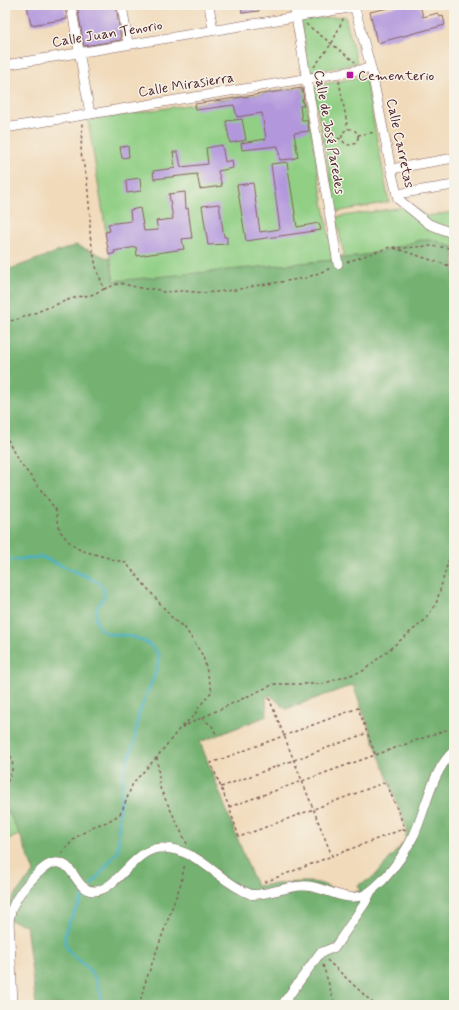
<svg xmlns="http://www.w3.org/2000/svg" width="459" height="1010" font-family="Mynerve,sans-serif">
  <rect width="100%" height="100%" fill="#f7f3e8"/>
  <filter id="ink" filterUnits="userSpaceOnUse"><feTurbulence type="fractalNoise" baseFrequency=".025" numOctaves="2"/><feDisplacementMap in="SourceGraphic" scale="8" xChannelSelector="R" yChannelSelector="G"/><feConvolveMatrix kernelMatrix="1 2 1 2 8 2 1 2 1" color-interpolation-filters="sRGB"/></filter>
  <filter id="wash" filterUnits="userSpaceOnUse"><feTurbulence type="fractalNoise" baseFrequency=".012" numOctaves="4" result="noise"/><feDisplacementMap in="SourceGraphic" scale="16" xChannelSelector="R" yChannelSelector="G"/><feGaussianBlur stdDeviation="0.9" result="paint"/><feColorMatrix in="noise" values="0 0 0 0 0 0 0 0 0 0 0 0 0 0 0 0 0 1.4 0 .05"/><feComposite in="paint" operator="in"/></filter>
  <g filter="url(#wash)">
    <rect width="100%" height="100%" fill="#f1daba"/>
    <g fill="#91cf85" stroke="#6e7758">
      <polygon points="345,16 357,63 309,73 301,20"/>
      <polygon points="365,76 389,202 336,212 313,86"/>
      <polygon points="304,87 333,260 344,255 336,217 412,206 426,216 454,212 454,248 433,240 377,253 333,260 114,282 88,120"/>
      <polygon points="5,805 20,835 5,840"/>
    </g>
    <path fill="#74b272" stroke="#5f684e" fill-rule="evenodd" d="M420 240H433L454 248V1005H36L26 925 5 919C5 903 24 884 34 872L20 835 5 805V271L76 245 110 259 114 281 333 260 377 253ZM353 685 407 830 405 841 373 878 358 885 360 891C342 897 334 887 318 883 303 880 272 885 256 886L200 742 267 716 266 697 270 695 286 709Z"/>
    <g fill="none" stroke-linecap="round" stroke-linejoin="round">
      <g stroke="#48b1c6" stroke-width="2.5">
        <path d="M5 563 11 560 42 557 88 577 101 584 105 594C103 600 96 607 96 613 95 620 98 628 104 632 109 635 117 635 122 635 138 637 150 642 159 655L156 672 139 713 134 744 124 769 119 815 118 851 92 884"/>
        <path d="M84 896C77 909 64 925 65 941 66 953 78 958 86 966 95 976 104 992 100 1005"/>
      </g>
    </g>
    <g id="blocks">
      <g fill="#b297dd">
        <polygon points="27,5 65,5 67,19 31,25"/>
        <polygon points="77,5 116,5 121,40 84,46"/>
        <polygon points="241,5 258,5 259,11 242,13"/>
        <polygon points="402,5 420,5 423,17 438,13 440,17 443,16 445,25 377,43 370,12"/>
        <polygon points="302,88 304,99 302,99 304,106 300,106 302,120 307,120 309,131 294,133 298,157 292,159 280,160 278,146 242,150 241,143 266,139 262,113 237,117 234,105 196,110 195,104"/>
        <polygon points="242,119 246,140 230,143 226,121"/>
        <polygon points="222,145 225,162 232,160 233,168 218,171 222,186 200,189 197,174 154,179 153,171 175,168 173,152 178,152 181,167 208,164 206,148"/>
        <polygon points="128,146 129,157 122,158 120,147"/>
        <polygon points="287,162 297,227 319,223 321,230 246,241 237,185 253,183 260,232 280,229 271,164"/>
        <polygon points="140,178 141,191 127,193 126,180"/>
        <polygon points="185,192 186,209 188,208 189,216 192,238 182,239 184,249 137,256 136,247 114,251 115,253 109,255 105,232 110,231 108,224 131,221 130,210 140,208 144,231 158,230 156,221 173,219 169,194"/>
        <polygon points="219,204 224,237 227,237 227,244 208,245 202,206"/>
      </g>
    </g>
  </g>
  <g filter="url(#ink)">
    <use href="#blocks" fill-opacity="0" stroke="#84605d" stroke-width="1"/>
    <g fill="none" stroke-linecap="round" stroke-linejoin="round">
      <defs>
        <g id="street">
          <polyline points="71,5 90,114"/>
          <polyline points="122,5 128,44"/>
          <polyline points="209,5 213,30"/>
          <polyline points="294,5 338,264"/>
          <polyline points="354,5 371,68 391,169 398,199 429,224 454,234"/>
          <polyline points="5,65 355,7"/>
          <polyline points="5,128 371,68"/>
          <polyline points="391,169 454,158"/>
          <polyline points="397,194 454,185"/>
          <path d="M13 1005C12 983 11 961 10 939 10 932 8 922 10 915 14 899 24 887 36 875 41 870 50 861 59 863 76 866 76 892 95 891 119 889 135 846 163 848 201 850 217 881 250 894 257 897 290 886 301 886 321 884 341 902 361 896 370 894 376 886 383 880 395 867 406 851 414 835 426 809 432 770 454 751"/>
          <polyline points="282,1005 320,953 335,947 365,903 371,891"/>
        </g>
      </defs>
      <use href="#street" stroke="#84605d" stroke-width="10"/>
      <g stroke="#84605d" stroke-width="1.5" stroke-dasharray="3 3" stroke-linecap="butt">
        <polyline points="306,24 355,62"/>
        <polyline points="314,67 332,43 344,17"/>
        <polyline points="339,81 348,129"/>
        <circle cx="350" cy="137" r="8"/>
        <polyline points="358,135 375,132"/>
        <polyline points="326,141 342,138"/>
        <polyline points="394,248 447,265 454,269"/>
        <polyline points="347,262 390,247 405,248 428,246 454,248"/>
        <polyline points="104,289 120,283 144,289 156,289 163,292 182,291 205,293 235,290 254,286 306,278 331,268"/>
        <polyline points="5,322 19,319 65,301 77,297 91,295 104,289 96,267 90,235 90,216 87,180 81,153 82,123"/>
        <polyline points="5,434 16,457 56,510 60,531 68,541 80,550 126,563 174,620 185,628 203,656 212,691 199,707 194,716 181,727"/>
        <polyline points="269,698 332,856 403,829 407,830"/>
        <polyline points="202,718 212,726 217,736"/>
        <path d="M5 746C16 760 14 771 5 786"/>
        <polyline points="375,754 358,708 211,763 229,807 239,837 386,782 404,826 403,829"/>
        <polyline points="221,787 367,733"/>
        <polyline points="229,807 454,727"/>
        <polyline points="187,844 160,788 157,757 180,728 274,684 322,684 363,671 425,620 436,604 454,541"/>
        <polyline points="61,854 75,838 94,826 107,822 119,815 122,811 133,783 157,757"/>
        <polyline points="265,882 332,856"/>
        <polyline points="327,960 375,1005"/>
        <polyline points="323,965 335,1005"/>
        <polyline points="142,1005 140,1003 144,986 181,883 185,863"/>
      </g>
      <use href="#street" stroke="#fff" stroke-width="9"/>
    </g>
  </g>
  <rect fill="#b5179e" stroke="#f7f3e8" stroke-width="1.5" x="346" y="71" width="8" height="8" rx="2"/>
  <g text-anchor="middle" stroke-width="3" stroke-linejoin="round" paint-order="stroke">
    <g font-size="14" fill="#4a1f2b" stroke="#f7f3e8">
      <text transform="translate(107 33) rotate(-9)" y="5">Calle Juan Tenorio</text>
      <text transform="translate(186 84) rotate(-9)" y="5">Calle Mirasierra</text>
      <text transform="translate(330 132) rotate(80)" y="5">Calle de José Paredes</text>
      <text transform="translate(401 143) rotate(78)" y="5">Calle Carretas</text>
    </g>
    <g font-size="14" fill="#4a1f2b" stroke="#f7f3e8" text-anchor="start">
      <text x="358" y="80">Cementerio</text>
    </g>
  </g>
  <rect width="459" height="1010" fill="none" stroke="#f7f3e8" stroke-width="20"/>
</svg>
